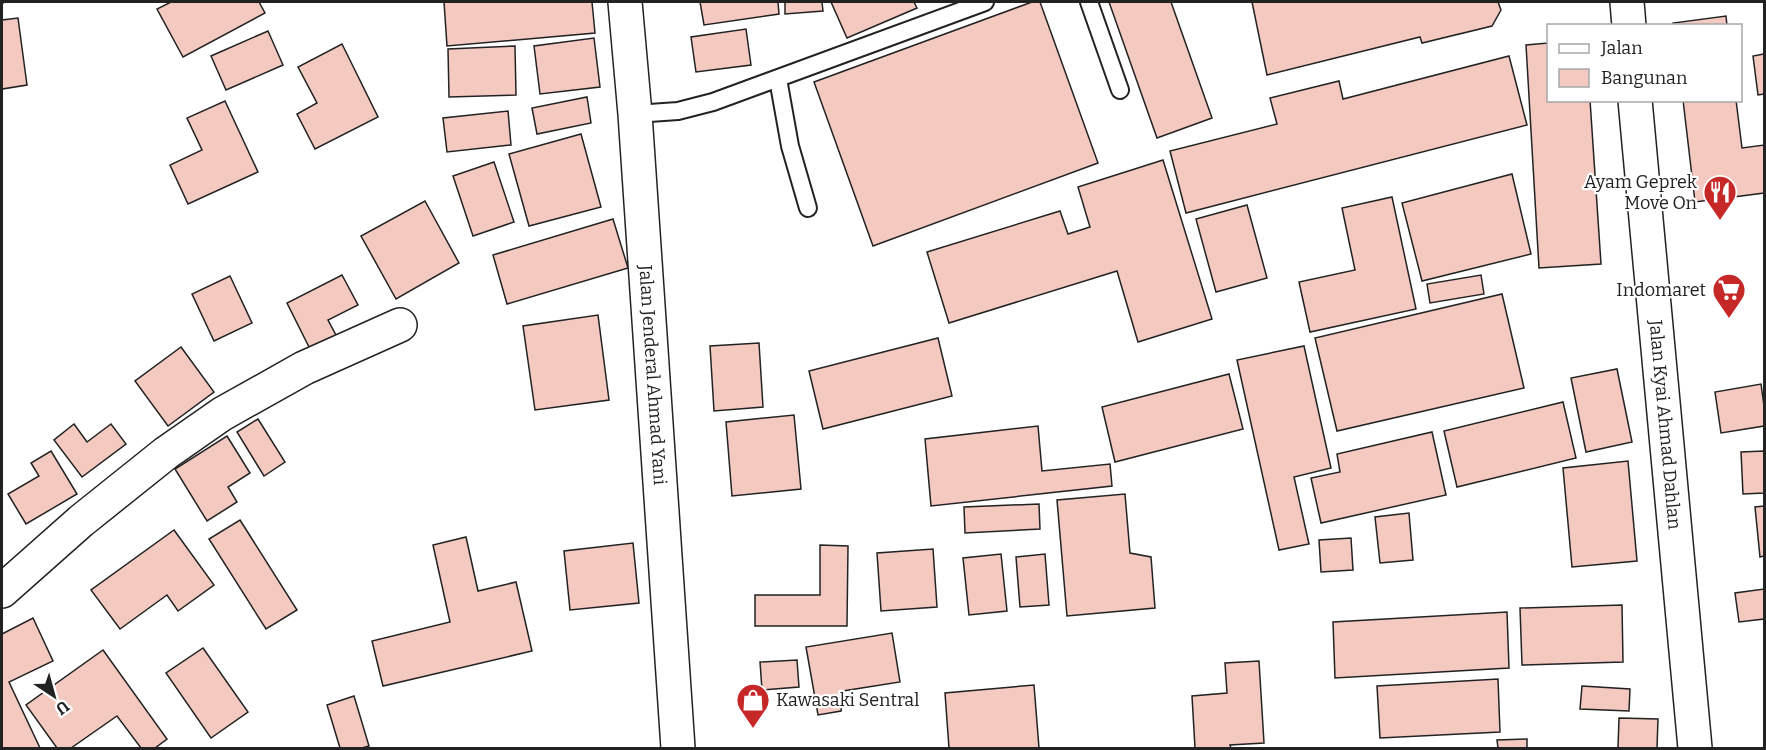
<svg xmlns="http://www.w3.org/2000/svg" width="1766" height="750" font-family="Bitter,serif">
  <rect width="100%" height="100%" fill="#fff"/>
  <g fill="#f3c9c0" stroke="#222" stroke-width="1.5">
    <polygon points="171,2 259,2 265,13 183,57 157,9"/>
    <polygon points="444,2 592,2 595,33 447,46"/>
    <polygon points="700,2 778,2 779,14 704,25"/>
    <polygon points="785,2 822,2 823,11 785,14"/>
    <polygon points="831,2 914,2 917,8 847,38"/>
    <polygon points="1032,2 1040,2 1098,163 873,246 814,82"/>
    <polygon points="1109,2 1171,2 1212,118 1157,138"/>
    <polygon points="1252,2 1498,2 1501,10 1492,26 1422,43 1420,37 1267,75"/>
    <polygon points="1726,16 1727,26 1674,26 1673,23"/>
    <polygon points="18,18 27,85 2,89 2,20"/>
    <polygon points="746,29 751,65 696,72 691,37"/>
    <polygon points="268,31 283,65 226,90 211,56"/>
    <polygon points="594,38 600,87 540,94 534,46"/>
    <polygon points="1548,43 1548,100 1590,100 1601,264 1539,268 1526,45"/>
    <polygon points="342,44 378,117 315,149 297,114 317,103 298,67"/>
    <polygon points="515,46 516,95 449,97 448,49"/>
    <polygon points="1764,54 1764,94 1758,95 1753,56"/>
    <polygon points="1509,56 1527,125 1186,213 1170,151 1277,124 1270,98 1339,81 1343,99"/>
    <polygon points="587,97 591,123 537,134 532,108"/>
    <polygon points="1683,100 1736,100 1742,148 1764,145 1764,193 1695,202"/>
    <polygon points="225,101 258,172 188,204 170,165 202,150 187,118"/>
    <polygon points="508,111 511,145 447,152 443,118"/>
    <polygon points="581,134 601,207 529,226 509,154"/>
    <polygon points="1163,160 1212,319 1138,342 1117,271 949,323 927,252 1060,211 1068,234 1090,227 1078,187"/>
    <polygon points="494,162 514,222 473,236 453,176"/>
    <polygon points="1512,174 1531,254 1422,281 1402,203"/>
    <polygon points="1392,197 1416,309 1310,332 1299,282 1355,270 1342,208"/>
    <polygon points="425,201 459,263 396,299 361,236"/>
    <polygon points="1247,205 1267,278 1216,292 1196,219"/>
    <polygon points="613,219 628,268 507,304 493,255"/>
    <polygon points="342,275 358,305 328,320 337,337 311,351 287,303"/>
    <polygon points="1481,275 1484,294 1430,303 1427,284"/>
    <polygon points="230,276 252,323 214,341 192,294"/>
    <polygon points="1502,294 1524,388 1337,431 1315,338"/>
    <polygon points="598,315 609,400 535,410 523,326"/>
    <polygon points="938,338 952,396 823,429 809,371"/>
    <polygon points="759,343 763,407 714,411 710,346"/>
    <polygon points="1304,346 1331,468 1294,477 1309,544 1279,550 1237,360"/>
    <polygon points="181,347 214,392 168,426 135,381"/>
    <polygon points="1617,369 1632,442 1586,452 1571,378"/>
    <polygon points="1229,374 1243,429 1115,462 1102,407"/>
    <polygon points="1761,384 1764,406 1764,426 1721,433 1715,392"/>
    <polygon points="1563,402 1576,458 1457,487 1444,431"/>
    <polygon points="794,415 801,489 732,496 726,422"/>
    <polygon points="258,419 285,462 264,476 237,432"/>
    <polygon points="74,424 87,442 111,424 126,444 82,477 54,440"/>
    <polygon points="1038,426 1042,471 1110,464 1112,486 931,506 925,439"/>
    <polygon points="1432,432 1446,495 1321,523 1311,478 1340,472 1337,454"/>
    <polygon points="227,436 250,473 228,487 237,502 207,521 175,469"/>
    <polygon points="51,451 77,494 26,524 8,494 39,476 31,463"/>
    <polygon points="1764,451 1764,493 1743,494 1741,452"/>
    <polygon points="1628,461 1637,561 1572,567 1563,468"/>
    <polygon points="1125,494 1130,553 1151,557 1155,608 1067,616 1057,500"/>
    <polygon points="1039,504 1040,529 965,533 964,507"/>
    <polygon points="1764,506 1764,556 1760,557 1755,507"/>
    <polygon points="1409,513 1413,560 1380,563 1375,517"/>
    <polygon points="240,520 297,610 266,629 209,539"/>
    <polygon points="174,530 214,585 178,611 167,595 120,629 91,590"/>
    <polygon points="466,537 478,591 516,582 532,651 383,686 372,641 450,622 433,545"/>
    <polygon points="1351,538 1353,570 1321,572 1319,540"/>
    <polygon points="633,543 639,603 570,610 564,551"/>
    <polygon points="820,545 848,546 847,626 755,626 755,595 820,595"/>
    <polygon points="933,549 937,607 881,611 877,553"/>
    <polygon points="1001,554 1007,611 969,615 963,558"/>
    <polygon points="1045,554 1049,605 1020,607 1016,557"/>
    <polygon points="1764,589 1764,619 1739,622 1735,593"/>
    <polygon points="1622,605 1623,662 1522,665 1520,608"/>
    <polygon points="1507,612 1509,668 1335,678 1333,622"/>
    <polygon points="33,618 53,661 9,682 40,748 2,748 2,634"/>
    <polygon points="892,633 900,682 843,691 841,711 818,715 806,647"/>
    <polygon points="203,648 248,712 211,738 166,673"/>
    <polygon points="103,650 167,739 155,748 141,748 117,716 71,748 57,748 26,705"/>
    <polygon points="797,660 799,687 762,690 760,662"/>
    <polygon points="1259,661 1264,743 1230,745 1231,748 1195,748 1192,696 1227,693 1225,663"/>
    <polygon points="1498,679 1500,732 1380,738 1377,686"/>
    <polygon points="1034,685 1039,748 949,748 945,693"/>
    <polygon points="1582,686 1630,689 1629,711 1580,709"/>
    <polygon points="354,696 369,746 362,748 340,748 327,705"/>
    <polygon points="1619,718 1658,719 1657,748 1618,748"/>
    <polygon points="1527,739 1527,748 1498,748 1497,740"/>
  </g>
  <g fill="none" stroke-linecap="round" stroke-linejoin="round">
    <defs>
      <g id="lane">
        <polyline points="1089,2 1120,90"/>
        <polyline points="778,79 790,146 808,208"/>
        <polyline points="635,114 678,111 713,102 985,2"/>
      </g>
      <polyline id="street" points="2,591 81,521 166,453 222,414 304,368 400,325"/>
      <g id="secondary">
        <path id="s1" d="M625 2 635 114 678 748"/>
        <polyline points="1627,2 1629,26"/>
        <path id="s2" d="M1635 100 1695 748"/>
      </g>
    </defs>
    <use href="#lane" stroke="#222" stroke-width="20"/>
    <use href="#street" stroke="#222" stroke-width="36"/>
    <use href="#secondary" stroke="#222" stroke-width="36"/>
    <polyline stroke="#646464" stroke-width="4" stroke-dasharray="4.5 3" stroke-linecap="butt" points="2,2 4,2"/>
    <use href="#lane" stroke="#fff" stroke-width="16"/>
    <use href="#street" stroke="#fff" stroke-width="33"/>
    <use href="#secondary" stroke="#fff" stroke-width="33"/>
  </g>
  <defs>
    <symbol id="restaurant-pin" viewBox="-11 -11 22 30"><path d="M0 17L-7.5 6A9.5 9.5 0 1 1 7.5 6Z" fill="#c62828" stroke="#fff"/><path d="M-5-6h1v4h1v-4h1v4h1v-4h1v5L-1.5 .5V6h-2V.5L-5-1ZM5-6V6H3V1.5H1.5Q1.5-4 5-6Z" fill="#fff"/></symbol>
    <symbol id="supermarket-pin" viewBox="-11 -11 22 30"><path d="M0 17L-7.5 6A9.5 9.5 0 1 1 7.5 6Z" fill="#c62828" stroke="#fff"/><path d="M-6-5.5h2.5l.6 2H6L4.5 2H-2.5L-4.4-4H-6ZM-1.5 3.2a1.3 1.3 0 1 0 .1 0ZM3 3.2a1.3 1.3 0 1 0 .1 0Z" fill="#fff"/></symbol>
    <symbol id="shop-pin" viewBox="-11 -11 22 30"><path d="M0 17L-7.5 6A9.5 9.5 0 1 1 7.5 6Z" fill="#c62828" stroke="#fff"/><path d="M-5-2.5h2.3a2.7 3.5 0 0 1 5.4 0H5L5.5 6h-11ZM-1.5-2.5h3a1.5 2.3 0 0 0-3 0Z" fill="#fff"/></symbol>
  </defs>
  <g fill-rule="evenodd">
    <use href="#restaurant-pin" x="1701" y="173" width="38" height="52"/>
    <use href="#supermarket-pin" x="1710" y="271" width="38" height="52"/>
    <use href="#shop-pin" x="734" y="681" width="38" height="52"/>
  </g>
  <g text-anchor="middle" stroke-width="4.5" stroke-linejoin="round" paint-order="stroke">
    <g font-size="18" fill="#222" stroke="#fff" text-anchor="end">
      <text x="1697" y="188">Ayam Geprek<tspan x="1697" dy="21">Move On</tspan></text>
      <text x="1706" y="296">Indomaret</text>
      <text x="776" y="706" text-anchor="start">Kawasaki Sentral</text>
    </g>
    <g font-size="18" fill="#222" stroke="#fff">
      <text dy="6" stroke="none"><textPath href="#s1" startOffset="374">Jalan Jenderal Ahmad Yani</textPath></text>
      <text dy="6" stroke="none"><textPath href="#s2" startOffset="326">Jalan Kyai Ahmad Dahlan</textPath></text>
    </g>
  </g>
  <rect width="1766" height="750" fill="none" stroke="#222222" stroke-width="6"/>
  <rect x="1547" y="24" width="195" height="78" fill="#ffffff" stroke="#a7a7a7" stroke-width="1.5"/>
  <rect x="1559" y="44" width="30" height="9" fill="#ffffff" stroke="#a7a7a7" stroke-width="1.5"/>
  <text x="1601" y="54" font-size="18" fill="#222222">Jalan</text>
  <rect x="1559" y="69" width="30" height="18" fill="#f3c9c0" stroke="#a7a7a7" stroke-width="1.5"/>
  <text x="1601" y="84" font-size="18" fill="#222222">Bangunan</text>
  <g transform="translate(54 696) rotate(144)" stroke="#ffffff" stroke-width="4.5" paint-order="stroke">
  <path d="M0-4.5L10 22L0 15L-10 22Z" fill="#222222"/>
  <text y="-9" font-size="16" font-weight="bold" text-anchor="middle" fill="#222222">U</text>
  </g>
</svg>
